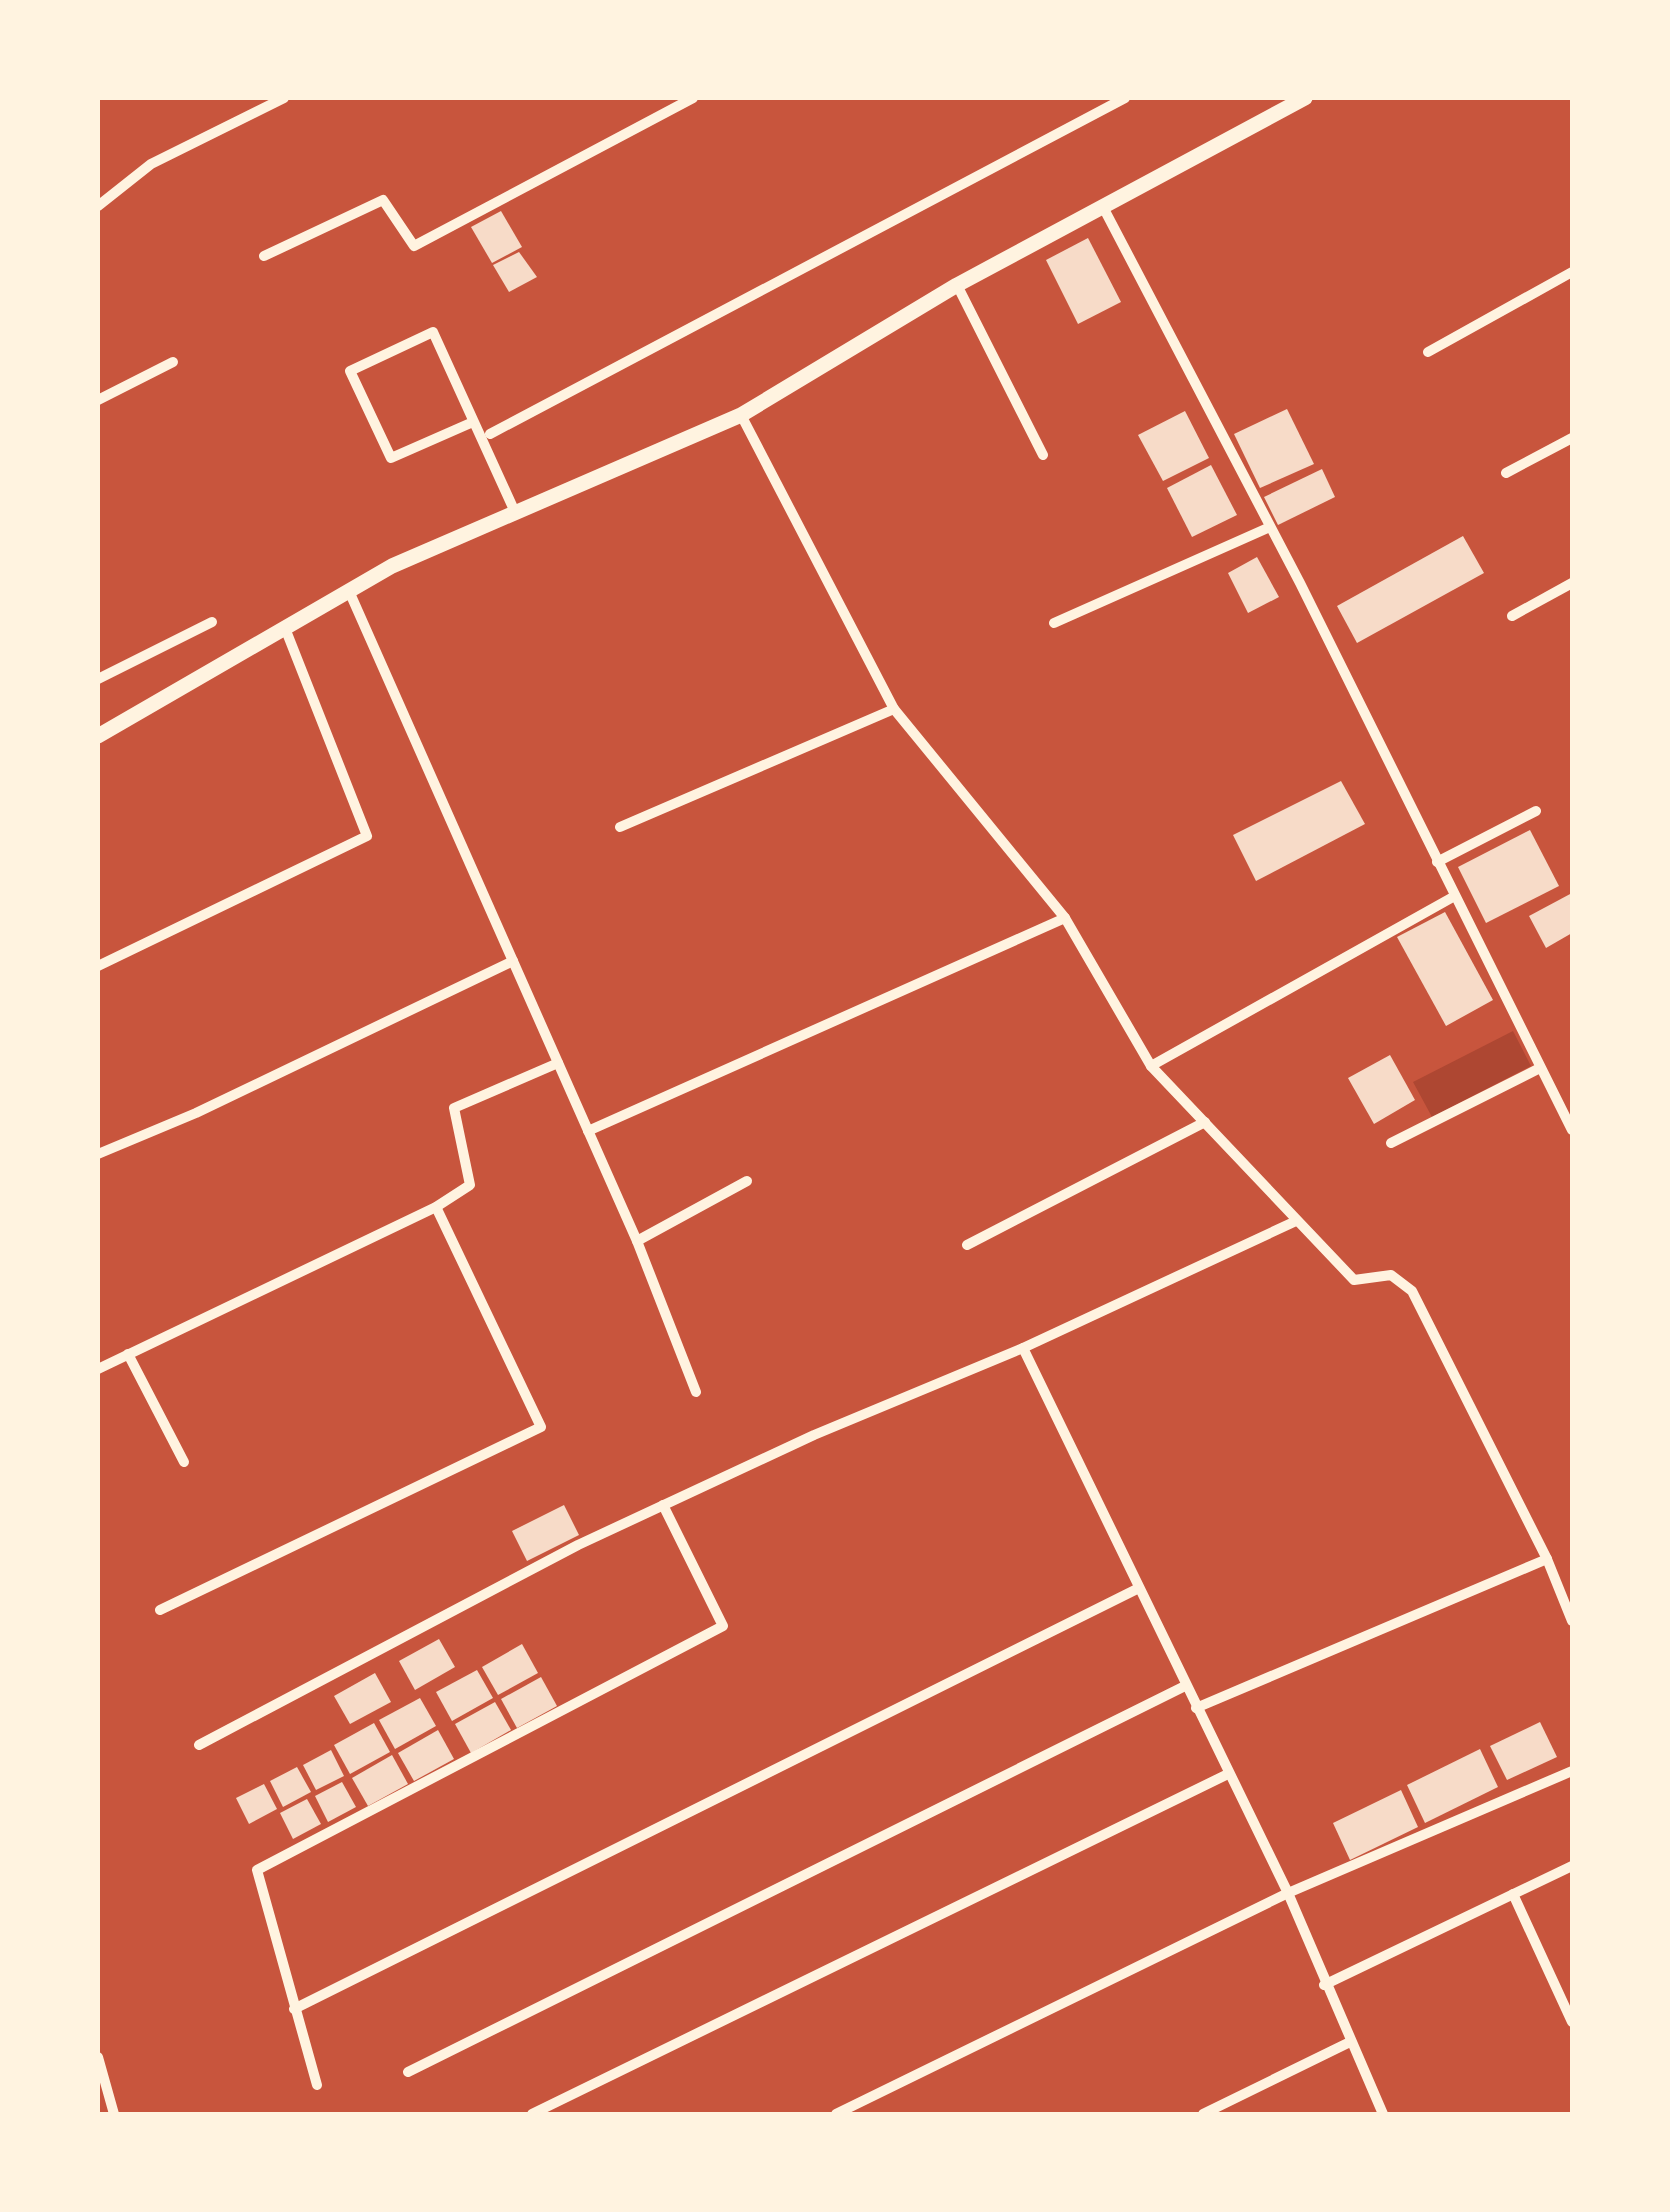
<svg xmlns="http://www.w3.org/2000/svg" width="1670" height="2212" font-family="Roboto,sans-serif">
  <rect width="100%" height="100%" fill="#c8553d"/>
  <polygon fill="#ae4732" points="1513,1031 1531,1066 1432,1117 1413,1082"/>
  <g fill="#f7dbc8">
    <polygon points="501,211 522,247 492,263 471,227"/>
    <polygon points="1088,238 1121,302 1078,324 1046,260"/>
    <polygon points="519,252 537,277 509,292 493,265"/>
    <polygon points="1287,409 1314,464 1260,488 1234,434"/>
    <polygon points="1185,411 1209,458 1163,481 1138,435"/>
    <polygon points="1211,465 1237,515 1192,537 1167,488"/>
    <polygon points="1322,469 1335,497 1278,525 1264,497"/>
    <polygon points="1463,536 1484,573 1357,643 1337,606"/>
    <polygon points="1257,557 1279,597 1248,613 1228,573"/>
    <polygon points="1341,781 1365,824 1256,881 1233,835"/>
    <polygon points="1530,830 1559,886 1486,923 1458,867"/>
    <polygon points="1572,893 1572,933 1546,948 1529,916"/>
    <polygon points="1445,912 1493,1000 1446,1026 1397,937"/>
    <polygon points="1390,1055 1415,1100 1374,1124 1348,1078"/>
    <polygon points="564,1505 579,1535 527,1561 512,1531"/>
    <polygon points="439,1639 455,1667 415,1690 399,1661"/>
    <polygon points="522,1644 538,1673 498,1695 482,1667"/>
    <polygon points="477,1670 493,1698 452,1721 436,1692"/>
    <polygon points="375,1673 391,1702 350,1724 334,1696"/>
    <polygon points="541,1677 557,1706 517,1728 501,1699"/>
    <polygon points="420,1698 436,1726 395,1749 379,1720"/>
    <polygon points="495,1702 511,1730 471,1753 455,1724"/>
    <polygon points="1540,1722 1557,1757 1507,1780 1490,1746"/>
    <polygon points="374,1723 390,1752 350,1774 334,1745"/>
    <polygon points="438,1730 454,1759 414,1781 398,1753"/>
    <polygon points="1480,1749 1498,1787 1425,1823 1407,1785"/>
    <polygon points="331,1750 344,1776 316,1790 303,1765"/>
    <polygon points="392,1755 408,1784 368,1806 352,1778"/>
    <polygon points="297,1767 311,1792 283,1807 270,1781"/>
    <polygon points="342,1782 356,1807 328,1822 315,1796"/>
    <polygon points="264,1784 277,1809 249,1824 236,1798"/>
    <polygon points="1401,1790 1418,1827 1350,1860 1333,1823"/>
    <polygon points="307,1799 321,1824 293,1839 280,1813"/>
  </g>
  <g fill="none" stroke-linecap="round" stroke-linejoin="round">
    <g stroke="#fff3e0" stroke-width="10">
      <polyline points="98,206 151,164 284,98"/>
      <polyline points="1103,207 1300,583 1572,1130"/>
      <polyline points="264,256 383,200 414,246 693,98"/>
      <polyline points="957,285 1043,455"/>
      <polyline points="1428,352 1572,272"/>
      <polyline points="98,400 173,362"/>
      <polyline points="741,415 894,709 1065,918 1151,1066 1354,1280 1391,1275 1412,1291 1547,1559 1572,1621"/>
      <polyline points="473,422 391,458 350,371 433,332 515,512"/>
      <polyline points="490,434 1125,98"/>
      <polyline points="1506,473 1572,438"/>
      <polyline points="349,591 637,1241 696,1392"/>
      <polyline points="1512,616 1572,583"/>
      <polyline points="1054,623 1270,527"/>
      <polyline points="98,679 212,622"/>
      <polyline points="620,827 894,709"/>
      <polyline points="1437,862 1536,811"/>
      <polyline points="98,966 367,836 285,628"/>
      <polyline points="1151,1066 1453,897"/>
      <polyline points="588,1131 1065,918"/>
      <polyline points="1391,1143 1538,1069"/>
      <polyline points="98,1154 196,1113 513,961"/>
      <polyline points="637,1241 747,1181"/>
      <polyline points="967,1245 1205,1122"/>
      <polyline points="1023,1348 1288,1893 1383,2114"/>
      <polyline points="128,1354 184,1462"/>
      <polyline points="98,1369 436,1207 470,1185 454,1108 558,1063"/>
      <polyline points="160,1610 541,1427 436,1207"/>
      <polyline points="1196,1708 1547,1559"/>
      <polyline points="199,1745 578,1545 814,1435 1023,1348 1296,1221"/>
      <polyline points="1513,1894 1572,2022"/>
      <polyline points="1324,1985 1572,1866"/>
      <polyline points="294,2009 1137,1589"/>
      <polyline points="98,2057 114,2114"/>
      <polyline points="408,2072 1185,1686"/>
      <polyline points="317,2085 257,1870 723,1626 663,1505"/>
      <polyline points="532,2114 1228,1774"/>
      <polyline points="836,2114 1288,1893 1572,1771"/>
      <polyline points="1203,2114 1350,2042"/>
    </g>
    <polyline stroke="#fff3e0" stroke-width="15" points="98,736 392,566 741,415 957,285 1305,98"/>
  </g>
  <rect width="1670" height="2212" fill="none" stroke="#fff3e0" stroke-width="200"/>
</svg>
